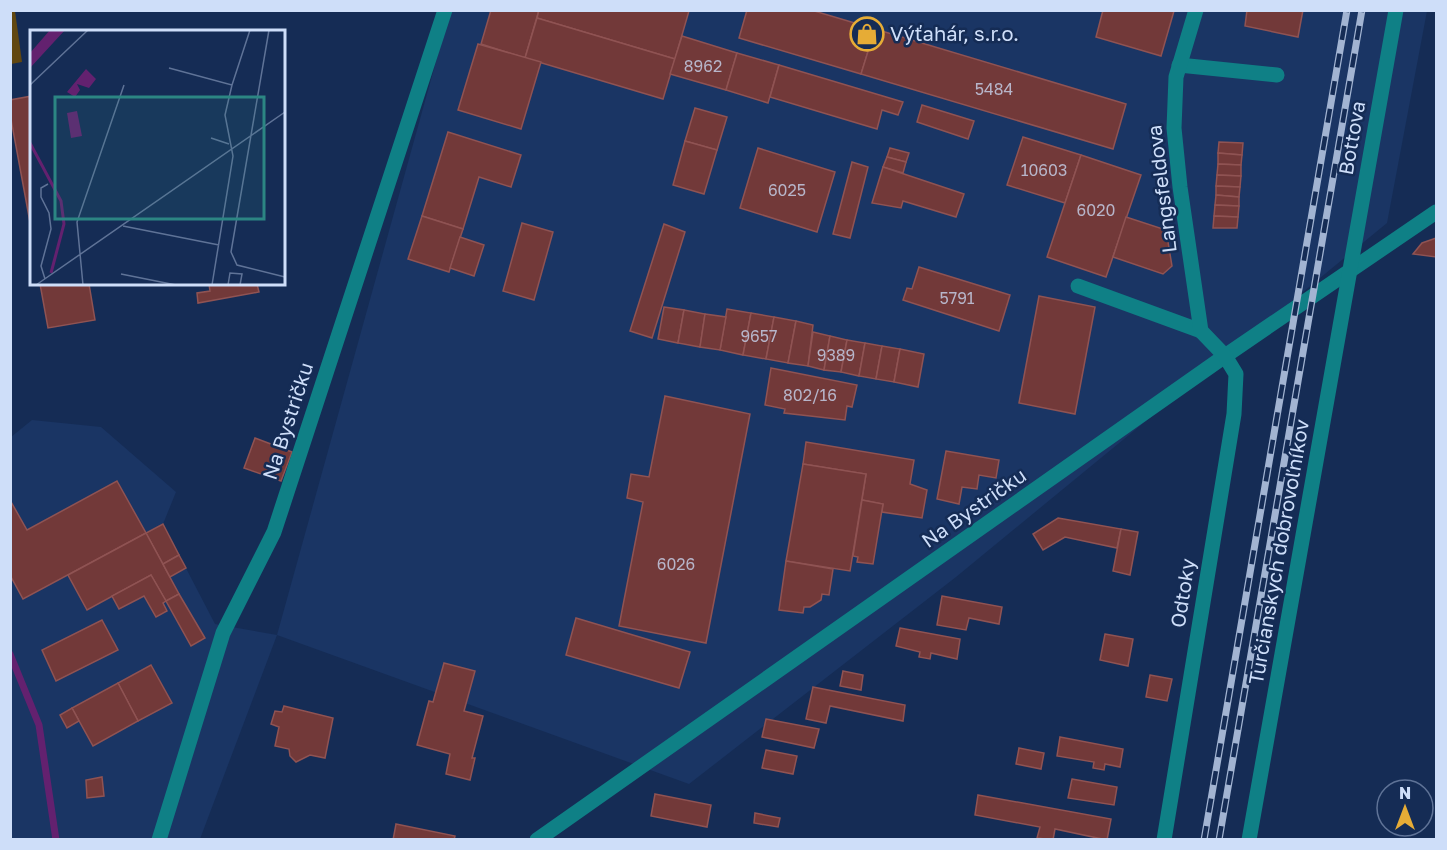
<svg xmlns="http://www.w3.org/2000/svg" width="1447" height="850" font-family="'Golos Text',sans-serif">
  <rect width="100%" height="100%" fill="#152c55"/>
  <polygon fill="#1a3564" points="450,11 1427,11 1387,223 956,577 689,784 277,635 200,839 11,840 11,437 32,420 101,427 176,492 163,524 215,624 277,635"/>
  <polygon fill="#614710" points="10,11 15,11 22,62 11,64"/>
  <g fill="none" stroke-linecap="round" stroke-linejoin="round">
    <polyline stroke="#63216f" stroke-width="7" points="10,654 39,725 56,840"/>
  </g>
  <g fill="#723939" stroke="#8f5353" stroke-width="1.5">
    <polygon points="491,10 539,10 525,58 481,44"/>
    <polygon points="539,10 687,10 689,11 675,59 537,18"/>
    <polygon points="747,10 811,10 875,29 861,74 739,38"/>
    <polygon points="1103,10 1174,11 1161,56 1096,37"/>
    <polygon points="1247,10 1303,10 1298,37 1245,26"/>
    <polygon points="537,18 675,59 663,99 525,58"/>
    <polygon points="875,29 1126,104 1113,149 861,74"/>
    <polygon points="682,36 737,53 726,90 670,74"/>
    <polygon points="478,44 541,62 521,129 458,110"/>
    <polygon points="737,53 779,65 768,103 726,90"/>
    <polygon points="779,65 903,102 898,115 882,110 877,129 770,97"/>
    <polygon points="32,96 32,233 10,114 10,100"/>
    <polygon points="922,105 974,121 968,139 917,122"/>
    <polygon points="695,108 727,117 717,150 685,141"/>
    <polygon points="448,132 521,155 511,187 479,177 463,229 422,216"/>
    <polygon points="1023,137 1081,155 1065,203 1007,185"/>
    <polygon points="685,141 717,150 704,194 673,185"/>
    <polygon points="1219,142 1243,143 1242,155 1218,153"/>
    <polygon points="758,148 835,172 817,232 740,208"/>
    <polygon points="890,148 909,153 906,162 887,157"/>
    <polygon points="1218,153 1242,155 1241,165 1218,164"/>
    <polygon points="1081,155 1141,175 1106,277 1047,257"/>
    <polygon points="887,157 906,162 903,173 883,167"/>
    <polygon points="852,162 868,167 850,238 833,234"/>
    <polygon points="1218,164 1241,165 1241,176 1217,175"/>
    <polygon points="883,167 964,194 956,217 903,201 901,208 872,203"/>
    <polygon points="1217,175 1241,176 1240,187 1216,186"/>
    <polygon points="1216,186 1240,187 1239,197 1216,195"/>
    <polygon points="1216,195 1239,197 1239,206 1215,205"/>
    <polygon points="1215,205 1239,206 1238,217 1214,216"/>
    <polygon points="422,216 463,229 449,272 408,259"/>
    <polygon points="1214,216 1238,217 1237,228 1213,228"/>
    <polygon points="1126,217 1166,230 1172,266 1163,274 1113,257"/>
    <polygon points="522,223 553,232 534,300 503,291"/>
    <polygon points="664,224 685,232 652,338 630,331"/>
    <polygon points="460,237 484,245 474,276 450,268"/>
    <polygon points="1436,238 1436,257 1413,254 1422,243"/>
    <polygon points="919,267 1010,295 999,331 903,300 907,288 912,289"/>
    <polygon points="40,284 89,284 95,320 48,328"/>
    <polygon points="209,284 257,284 259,292 198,303 197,293 210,291"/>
    <polygon points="1039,296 1095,307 1075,414 1019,403"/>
    <polygon points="664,307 684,310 678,343 658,339"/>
    <polygon points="727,309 751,313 743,355 720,350"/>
    <polygon points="684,310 705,314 700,347 678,343"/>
    <polygon points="751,313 774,317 766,359 743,355"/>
    <polygon points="705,314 726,317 720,350 700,347"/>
    <polygon points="774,317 796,321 788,363 766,359"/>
    <polygon points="796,321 813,325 808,366 788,363"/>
    <polygon points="813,332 830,336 824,370 808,366"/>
    <polygon points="830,336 847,340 841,372 824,370"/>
    <polygon points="847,340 865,343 859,376 841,372"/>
    <polygon points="865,343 882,346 876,379 859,376"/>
    <polygon points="882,346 900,349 894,382 876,379"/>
    <polygon points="900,349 924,354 918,387 894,382"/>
    <polygon points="771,368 857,385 852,407 847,406 845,420 784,413 785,409 765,405"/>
    <polygon points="665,396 750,414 706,643 619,626 643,502 627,498 631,474 649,477"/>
    <polygon points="255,438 292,452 281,481 244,468"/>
    <polygon points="806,442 914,460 910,484 927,490 922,518 882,512 883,504 862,500 866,474 803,464"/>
    <polygon points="946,451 999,460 996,478 979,475 977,489 962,487 959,504 937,499"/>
    <polygon points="803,464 866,474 850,571 786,561"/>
    <polygon points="117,481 146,533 23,599 10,575 10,500 27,530"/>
    <polygon points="862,500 883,504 873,564 857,562 858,557 853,556"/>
    <polygon points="1058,518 1121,529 1117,548 1065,537 1043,550 1033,534"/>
    <polygon points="163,524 179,555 163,564 146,533"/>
    <polygon points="1121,529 1138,532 1130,575 1113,571"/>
    <polygon points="146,533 179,594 166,601 151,575 87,610 68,575"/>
    <polygon points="179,555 186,568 170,577 163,564"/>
    <polygon points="786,561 833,569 829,595 822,594 821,600 810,607 804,607 803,613 779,610"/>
    <polygon points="151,575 166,601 163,603 167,611 156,617 144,596 119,609 112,596"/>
    <polygon points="179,594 205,638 191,646 166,601"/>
    <polygon points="942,596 1002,607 999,624 969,618 966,630 937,625"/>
    <polygon points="576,618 690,652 679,688 566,655"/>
    <polygon points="102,620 118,650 56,681 42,650"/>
    <polygon points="900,628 960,639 957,659 931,653 930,659 919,657 920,652 896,646"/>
    <polygon points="1105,634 1133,639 1128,666 1100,660"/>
    <polygon points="444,663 475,671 464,711 483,716 472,758 475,758 470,780 446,774 450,754 417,745 429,701 433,702"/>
    <polygon points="151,665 172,703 138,721 118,683"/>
    <polygon points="843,671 863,675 861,690 840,686"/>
    <polygon points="1150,675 1172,679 1167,701 1146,697"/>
    <polygon points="118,683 138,721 93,746 72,708"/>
    <polygon points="813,687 905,705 903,721 830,706 826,723 806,719"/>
    <polygon points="284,706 333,718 325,758 310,755 296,762 290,756 289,749 275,746 279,727 271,724 275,711 282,712"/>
    <polygon points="72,708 79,721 67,728 60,715"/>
    <polygon points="766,719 819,729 814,748 762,737"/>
    <polygon points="1060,737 1123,749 1120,767 1105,764 1104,770 1093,768 1094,762 1057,756"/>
    <polygon points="1019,748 1044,753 1041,769 1016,764"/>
    <polygon points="766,750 797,756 793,774 762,768"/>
    <polygon points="102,777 104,796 87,798 86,780"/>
    <polygon points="1072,779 1117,787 1114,805 1068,798"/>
    <polygon points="655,794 711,805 707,827 651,816"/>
    <polygon points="978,795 1111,819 1107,840 1055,829 1053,840 1037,838 1040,827 975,815"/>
    <polygon points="755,813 780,818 778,827 754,823"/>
    <polygon points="396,824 455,836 454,840 393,840"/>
  </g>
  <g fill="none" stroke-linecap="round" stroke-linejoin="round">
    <g stroke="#0f8086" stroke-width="15">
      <polyline points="1179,65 1277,75"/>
      <polyline points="1078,286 1201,331"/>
      <polyline points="159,840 223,633 274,532 445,10"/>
      <polyline points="537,840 1225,356 1436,212"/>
      <polyline points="1164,840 1234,414 1236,374 1225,356 1201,331 1180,187 1174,128 1176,77 1196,10"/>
      <polyline points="1249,840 1396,10"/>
    </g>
    <defs>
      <g id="rail">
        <polyline points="1204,840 1347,10"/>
        <polyline points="1219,840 1362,10"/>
      </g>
    </defs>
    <use href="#rail" stroke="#a2b4d2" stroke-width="7"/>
    <use href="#rail" stroke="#152c55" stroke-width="4.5" stroke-dasharray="14" stroke-linecap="butt"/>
  </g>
  <defs>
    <symbol id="shop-ring" viewBox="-11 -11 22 22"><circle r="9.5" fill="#152c55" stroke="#e6ac36" stroke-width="1.5"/><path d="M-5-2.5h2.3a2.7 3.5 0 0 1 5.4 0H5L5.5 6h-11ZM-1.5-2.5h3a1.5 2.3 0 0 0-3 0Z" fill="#e6ac36"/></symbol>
  </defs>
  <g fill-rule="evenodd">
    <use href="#shop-ring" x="848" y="15" width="38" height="38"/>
  </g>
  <g text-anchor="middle" stroke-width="5" stroke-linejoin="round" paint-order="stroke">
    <g font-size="16" fill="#b7b5c9">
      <text x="703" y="72">8962</text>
      <text x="994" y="95">5484</text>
      <text x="1044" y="176">10603</text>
      <text x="787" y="196">6025</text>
      <text x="1096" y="216">6020</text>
      <text x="957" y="304">5791</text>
      <text x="759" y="342">9657</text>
      <text x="836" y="361">9389</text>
      <text x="810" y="401">802/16</text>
      <text x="676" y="570">6026</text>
    </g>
    <g font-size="20" fill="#cedef9" stroke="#152c55" text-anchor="start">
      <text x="890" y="41">Výťahár, s.r.o.</text>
    </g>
    <g font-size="20" fill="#cedef9" stroke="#152c55">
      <text transform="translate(1352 138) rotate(-80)" y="7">Bottova</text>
      <text transform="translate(1162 189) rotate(-97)" y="7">Langsfeldova</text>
      <text transform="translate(288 421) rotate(-72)" y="7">Na Bystričku</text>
      <text transform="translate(974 508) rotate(-35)" y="7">Na Bystričku</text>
      <text transform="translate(1279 552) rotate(-80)" y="7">Turčianskych dobrovoľníkov</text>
      <text transform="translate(1183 593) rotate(-81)" y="7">Odtoky</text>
    </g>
  </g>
  <g transform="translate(30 30)">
    <rect width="255" height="255" fill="#152c55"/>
    <path d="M20 0H35L0 38V23ZM56 39 66 49 59 58 47 54 50 60 45 67 37 62ZM47 81 52 106 41 108 37 83Z" fill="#63216f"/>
    <path fill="none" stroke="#63216f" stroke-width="3" d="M0 113 31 171 34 194 21 243"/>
    <path fill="none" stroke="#5f7397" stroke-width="1.5" d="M239 0 201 222 207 235 255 247M139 38 202 55 195 85 203 126 182 255M0 55 58 0M202 55 220 0M181 108 199 114M93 196 189 215M91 244 146 255M15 249 11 236 21 199 19 183 11 167V158L18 154M6 255 255 82M53 255 47 192 94 55M198 255 200 243 212 244 210 255"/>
    <path fill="#2c8683" fill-opacity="0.15" stroke="#2c8683" stroke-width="3" d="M25 67H234V189H25Z"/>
    <rect width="255" height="255" fill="none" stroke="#cedef9" stroke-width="3"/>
  </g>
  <rect width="1447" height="850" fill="none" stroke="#cedef9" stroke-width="24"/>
  <g transform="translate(1405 808)"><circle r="28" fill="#152c55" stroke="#5f7397" stroke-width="1.5"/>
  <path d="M0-4.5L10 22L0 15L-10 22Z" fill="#e6ac36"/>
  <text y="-9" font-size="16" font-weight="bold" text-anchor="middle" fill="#cedef9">N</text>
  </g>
</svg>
